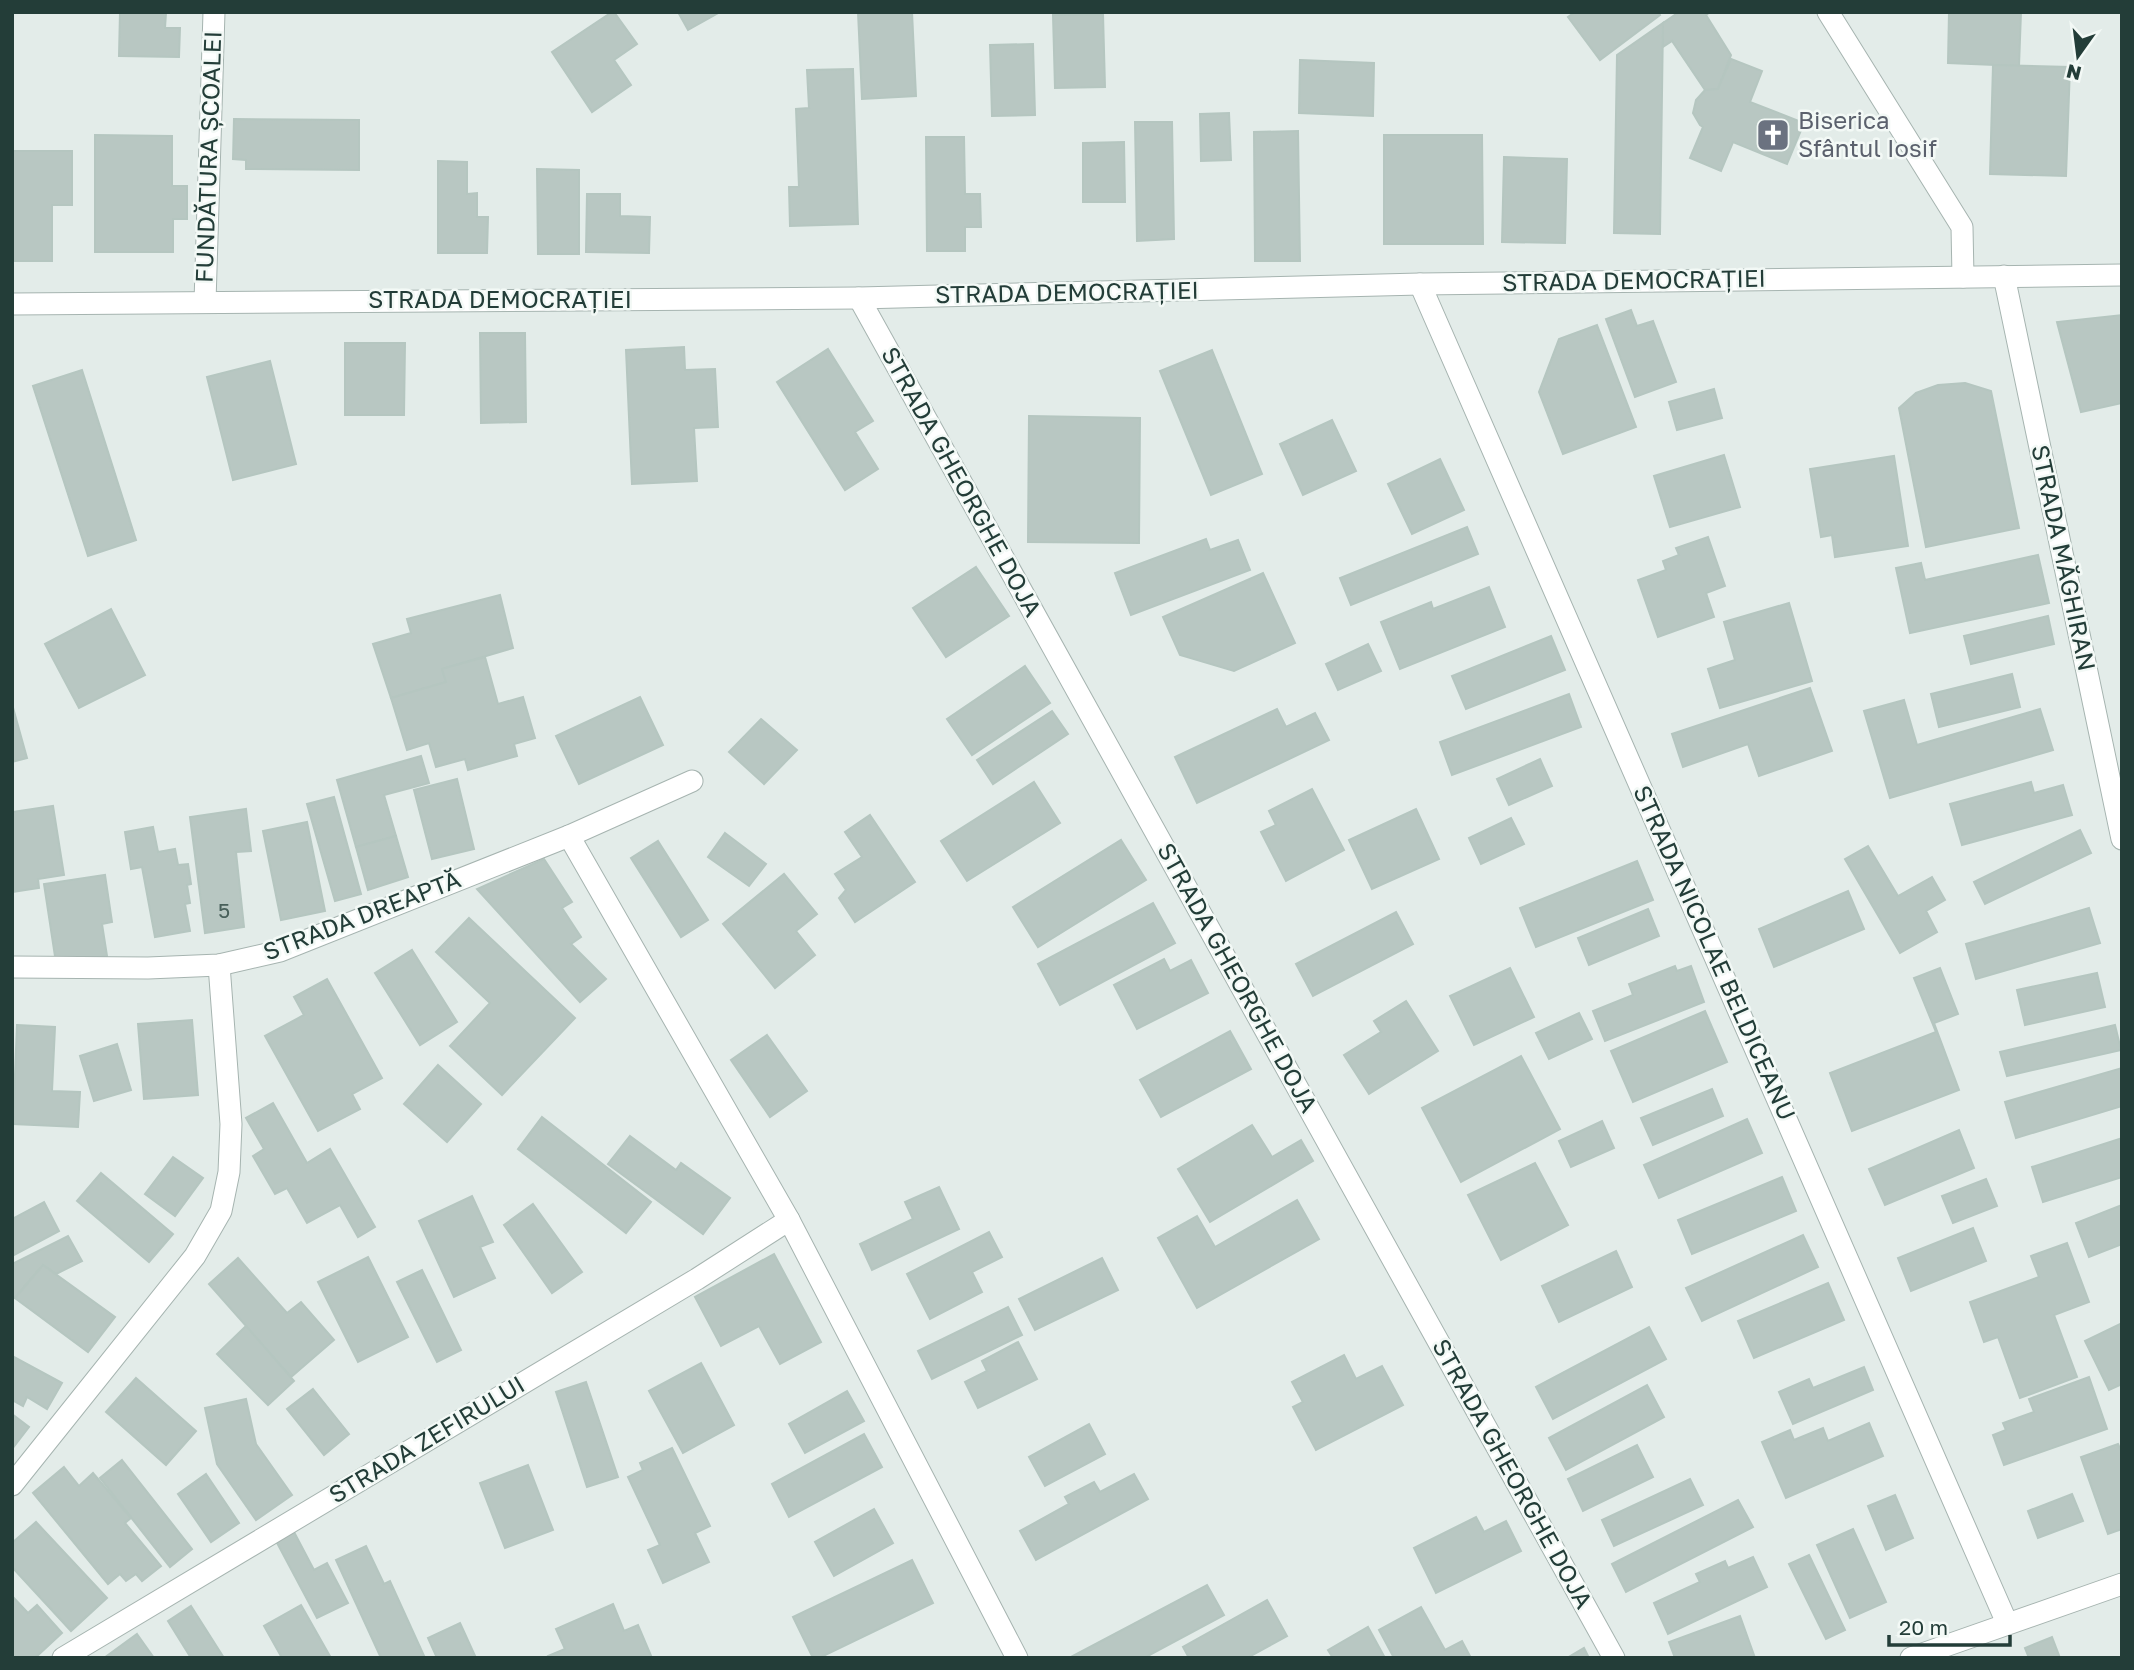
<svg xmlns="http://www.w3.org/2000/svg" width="2134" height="1670" font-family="'Golos Text',sans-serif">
  <rect width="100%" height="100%" fill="#e3ece9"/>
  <g fill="#b8c7c2" stroke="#b5c6c0" stroke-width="2">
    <polygon points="120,12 166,13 165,28 180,28 179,57 119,56"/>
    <polygon points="612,12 614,12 637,44 614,60 631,85 592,112 552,52"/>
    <polygon points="678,12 720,12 688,30"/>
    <polygon points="858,12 912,12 916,96 862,99"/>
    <polygon points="1575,12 1658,12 1660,15 1600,60 1568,17"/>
    <polygon points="1679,12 1710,12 1706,15 1731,55 1718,89 1705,90 1672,41 1663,47 1663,23"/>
    <polygon points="1949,12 2021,12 2019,66 1948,63"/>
    <polygon points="1103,14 1105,87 1055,88 1053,15"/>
    <polygon points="1663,23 1660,234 1614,233 1617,55"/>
    <polygon points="1033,44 1035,115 992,116 990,45"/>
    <polygon points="1731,59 1762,71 1750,102 1804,123 1787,164 1733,142 1721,171 1690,158 1703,127 1700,125 1693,113 1696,100 1705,90 1718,89"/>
    <polygon points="1300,60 1374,63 1373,116 1299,113"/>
    <polygon points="1993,65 2070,67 2066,176 1990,174"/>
    <polygon points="853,69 858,224 790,226 789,187 799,187 796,109 809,108 807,70"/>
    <polygon points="1229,113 1231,160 1201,161 1200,114"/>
    <polygon points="234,119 359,120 359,170 246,169 246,160 233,159"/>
    <polygon points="1135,122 1172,122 1174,239 1137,241"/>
    <polygon points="1298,131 1300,261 1255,261 1254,132"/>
    <polygon points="95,135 172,136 172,186 187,186 187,219 173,219 173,252 95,252"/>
    <polygon points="1384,135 1482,135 1483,244 1384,244"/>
    <polygon points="926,137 964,137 965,194 980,194 981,227 965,227 965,251 927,251"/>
    <polygon points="1124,142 1125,202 1083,202 1083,143"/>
    <polygon points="12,151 72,151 72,205 52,205 52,261 12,261"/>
    <polygon points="1504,157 1567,159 1565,243 1502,242"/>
    <polygon points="438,161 467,162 467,194 477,193 477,217 488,217 487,253 438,253"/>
    <polygon points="537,169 579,170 579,254 538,254"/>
    <polygon points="587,194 620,194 620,216 650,217 649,253 586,252"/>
    <polygon points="1631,310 1637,326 1653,321 1676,382 1635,397 1606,319"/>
    <polygon points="2122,315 2122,403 2081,412 2057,322"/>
    <polygon points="1597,325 1636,427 1563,454 1539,392 1559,339"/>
    <polygon points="480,333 525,333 526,422 481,423"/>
    <polygon points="345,343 405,343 404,415 345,415"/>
    <polygon points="684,347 685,370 715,369 718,427 694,428 697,481 632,484 626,350"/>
    <polygon points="828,349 873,421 855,432 878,469 845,490 777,382"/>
    <polygon points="1212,350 1262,474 1211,495 1160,371"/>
    <polygon points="270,361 296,464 233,480 207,377"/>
    <polygon points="82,370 136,540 88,556 33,386"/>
    <polygon points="1965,383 1991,391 2019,528 1926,547 1899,408 1916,393 1938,385"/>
    <polygon points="1714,389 1722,418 1677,430 1669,402"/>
    <polygon points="1029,416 1140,418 1139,543 1028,542"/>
    <polygon points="1332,420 1356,471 1303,495 1280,444"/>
    <polygon points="1724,455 1740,507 1670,527 1654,476"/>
    <polygon points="1894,456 1908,546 1835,557 1832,535 1821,537 1810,469"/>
    <polygon points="1440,459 1464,510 1412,534 1388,484"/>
    <polygon points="1467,527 1478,554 1351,605 1340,578"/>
    <polygon points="1708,537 1725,586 1706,593 1714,617 1658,637 1638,580 1666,570 1663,561 1679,555 1676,548"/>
    <polygon points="1206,539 1210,550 1238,540 1250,570 1131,615 1115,573"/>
    <polygon points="2038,555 2049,603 1910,633 1896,568 1921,563 1925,580"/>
    <polygon points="976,567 1009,616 946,657 913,608"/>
    <polygon points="1263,573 1295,643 1234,671 1180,655 1163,617"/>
    <polygon points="1489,587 1505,627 1400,669 1381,622 1431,602 1433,609"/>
    <polygon points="500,595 513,648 442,669 446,682 391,698 373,644 411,633 407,619"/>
    <polygon points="1789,603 1812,681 1720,708 1708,669 1735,660 1724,622"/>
    <polygon points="111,609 145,675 79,708 45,644"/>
    <polygon points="2048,616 2054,644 1971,664 1964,636"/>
    <polygon points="1551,636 1565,670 1466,709 1452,676"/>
    <polygon points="1368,644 1381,671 1338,690 1326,664"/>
    <polygon points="485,657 498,704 523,697 535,738 514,744 517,756 468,770 465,759 436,767 429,743 407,750 391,698 446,682 442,669"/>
    <polygon points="1025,666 1050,703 972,755 947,719"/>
    <polygon points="2012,674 2020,707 1939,727 1931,694"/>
    <polygon points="1810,688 1832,751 1759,776 1748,744 1683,767 1672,734"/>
    <polygon points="1569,694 1581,727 1452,775 1440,742"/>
    <polygon points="640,697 663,745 579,784 556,736"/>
    <polygon points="1904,700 1917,745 2040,709 2053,750 1890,798 1864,711"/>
    <polygon points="12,704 27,758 12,762"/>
    <polygon points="1277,709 1286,727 1315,713 1329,740 1197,803 1175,757"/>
    <polygon points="1052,711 1068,734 993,784 977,760"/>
    <polygon points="761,719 797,750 764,784 729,752"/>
    <polygon points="421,756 429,783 384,795 396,836 356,847 337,780"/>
    <polygon points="1540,759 1552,786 1509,805 1497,779"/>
    <polygon points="457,779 474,849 432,859 414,790"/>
    <polygon points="1034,782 1060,823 967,881 941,841"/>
    <polygon points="2031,782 2034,793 2063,785 2072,815 1962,845 1950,804"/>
    <polygon points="1312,789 1344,850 1286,881 1261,832 1276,825 1269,811"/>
    <polygon points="334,797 361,894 335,901 307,804"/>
    <polygon points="53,806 64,875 38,879 39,888 12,892 12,812"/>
    <polygon points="246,809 251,851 236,852 244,927 205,933 190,817"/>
    <polygon points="1416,809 1439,859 1372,889 1349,840"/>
    <polygon points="870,815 915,882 855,922 839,898 846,890 835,874 862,857 845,832"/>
    <polygon points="1511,818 1524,844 1481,864 1469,838"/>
    <polygon points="307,822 325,911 281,920 263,831"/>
    <polygon points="153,827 158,852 175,849 178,865 188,864 191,884 187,885 190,903 185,904 190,931 155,937 142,867 131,869 125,832"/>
    <polygon points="2080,830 2091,853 1985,904 1974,882"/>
    <polygon points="725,833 766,864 749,886 708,857"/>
    <polygon points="396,836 408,877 368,890 356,847"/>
    <polygon points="1121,840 1146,880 1038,947 1013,907"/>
    <polygon points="658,841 708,920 681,937 631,858"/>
    <polygon points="1868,846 1898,896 1932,877 1945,900 1926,911 1937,932 1900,953 1845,859"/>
    <polygon points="544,859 572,902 562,908 581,937 571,944 606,979 580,1002 477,889"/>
    <polygon points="1637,861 1653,900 1536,947 1520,908"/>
    <polygon points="784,874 817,914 796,931 815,955 775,988 723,924"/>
    <polygon points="105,875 112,922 102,924 107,956 56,963 44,884"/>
    <polygon points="1848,891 1864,929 1774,967 1759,929"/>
    <polygon points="1153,903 1175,943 1060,1005 1038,964"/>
    <polygon points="2089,908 2100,943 1976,979 1966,944"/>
    <polygon points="1648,909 1659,936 1589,965 1578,938"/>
    <polygon points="1396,912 1413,944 1313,996 1296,964"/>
    <polygon points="469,918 575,1018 502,1095 450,1046 490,1003 436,952"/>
    <polygon points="412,950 457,1022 420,1045 375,973"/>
    <polygon points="1164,959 1170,971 1191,960 1208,993 1137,1029 1114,985"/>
    <polygon points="1675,966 1677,971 1691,966 1704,1002 1605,1041 1593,1011 1633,995 1629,984"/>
    <polygon points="1510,968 1534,1017 1474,1045 1450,996"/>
    <polygon points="1940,968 1958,1014 1934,1023 1959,1090 1852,1131 1830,1073 1936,1032 1914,978"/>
    <polygon points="2097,973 2105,1007 2025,1025 2017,990"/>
    <polygon points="327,979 382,1078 352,1094 360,1109 318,1131 265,1036 304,1015 294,997"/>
    <polygon points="1406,1001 1438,1051 1369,1094 1344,1055 1381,1032 1374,1021"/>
    <polygon points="1705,1011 1727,1062 1633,1102 1611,1051"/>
    <polygon points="1579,1013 1592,1039 1549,1059 1536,1033"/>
    <polygon points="192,1020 198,1095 144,1099 138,1024"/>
    <polygon points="17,1025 55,1027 52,1091 80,1092 78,1127 13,1124"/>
    <polygon points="2115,1025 2121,1050 2007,1076 2000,1052"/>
    <polygon points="1230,1031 1251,1069 1161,1117 1140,1080"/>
    <polygon points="767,1035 807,1091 770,1117 731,1060"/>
    <polygon points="117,1044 131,1090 94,1101 80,1056"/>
    <polygon points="1521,1056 1560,1129 1461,1182 1422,1108"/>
    <polygon points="438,1065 481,1104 447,1142 404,1104"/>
    <polygon points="2122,1068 2122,1106 2016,1138 2005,1102"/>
    <polygon points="1712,1089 1723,1116 1653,1145 1641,1118"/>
    <polygon points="273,1103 307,1163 330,1149 375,1227 358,1237 340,1205 307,1223 287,1188 275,1194 253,1156 264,1149 246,1118"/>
    <polygon points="542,1117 651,1202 626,1233 518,1149"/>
    <polygon points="1747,1119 1762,1153 1659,1198 1644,1165"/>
    <polygon points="1602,1121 1614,1148 1571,1167 1559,1141"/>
    <polygon points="1252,1125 1272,1157 1301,1140 1313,1161 1210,1222 1178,1169"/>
    <polygon points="1959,1130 1974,1168 1885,1205 1869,1169"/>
    <polygon points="630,1136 676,1170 681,1163 730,1198 703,1234 608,1164"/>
    <polygon points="2122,1138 2122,1177 2043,1202 2032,1167"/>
    <polygon points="173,1157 203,1178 175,1216 145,1194"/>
    <polygon points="1535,1163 1568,1225 1501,1260 1468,1195"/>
    <polygon points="101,1173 173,1234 149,1262 77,1201"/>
    <polygon points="1782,1177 1796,1211 1692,1254 1678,1220"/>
    <polygon points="1986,1179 1997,1206 1953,1223 1942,1196"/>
    <polygon points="939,1187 959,1229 872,1270 860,1244 913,1219 905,1202"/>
    <polygon points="472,1196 493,1242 480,1247 495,1278 454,1297 419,1221"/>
    <polygon points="1297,1200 1319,1239 1197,1308 1158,1238 1197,1216 1215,1247"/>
    <polygon points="44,1202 59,1231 12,1256 12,1219"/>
    <polygon points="533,1204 582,1272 552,1293 504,1225"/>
    <polygon points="2122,1205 2122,1244 2089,1257 2076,1223"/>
    <polygon points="1973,1228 1986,1261 1911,1291 1898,1258"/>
    <polygon points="989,1232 1002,1257 972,1272 982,1292 930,1319 907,1274"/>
    <polygon points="1803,1235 1818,1267 1702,1321 1686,1288"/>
    <polygon points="68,1236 82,1261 56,1274 43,1265 15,1298 12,1296 12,1264"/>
    <polygon points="2067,1243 2089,1302 2054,1315 2077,1377 2020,1398 1998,1337 1984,1342 1970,1302 2039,1277 2031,1256"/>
    <polygon points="1616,1251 1632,1287 1559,1322 1542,1286"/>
    <polygon points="774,1254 821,1342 780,1364 759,1326 721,1346 695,1297"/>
    <polygon points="368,1257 408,1337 358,1362 318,1282"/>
    <polygon points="238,1258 287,1313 301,1302 334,1340 291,1377 209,1284"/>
    <polygon points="1102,1258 1118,1290 1035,1330 1019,1299"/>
    <polygon points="43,1265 115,1317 88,1352 15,1298"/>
    <polygon points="422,1270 461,1350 437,1362 397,1282"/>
    <polygon points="1828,1283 1844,1320 1754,1358 1738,1321"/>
    <polygon points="1008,1307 1022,1335 932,1379 918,1351"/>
    <polygon points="2122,1323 2122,1384 2109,1390 2085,1341"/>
    <polygon points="246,1326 294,1381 268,1405 217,1354"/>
    <polygon points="1649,1327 1666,1359 1553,1419 1536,1387"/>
    <polygon points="1018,1342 1037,1379 978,1408 965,1382 987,1371 982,1361"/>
    <polygon points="1344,1355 1356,1379 1382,1366 1403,1405 1316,1450 1293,1407 1303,1402 1292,1382"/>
    <polygon points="12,1356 62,1383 47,1409 27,1397 23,1406 12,1400"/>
    <polygon points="701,1363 734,1425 683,1453 649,1391"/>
    <polygon points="1864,1367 1873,1390 1793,1424 1779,1392 1809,1379 1813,1388"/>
    <polygon points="2089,1377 2107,1429 2004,1465 1993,1435 2006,1430 2003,1423 2034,1412 2029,1399"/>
    <polygon points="136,1378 196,1431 166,1465 106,1412"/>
    <polygon points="586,1382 618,1477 587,1487 556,1392"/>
    <polygon points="1647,1385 1664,1417 1566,1470 1549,1438"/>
    <polygon points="313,1389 349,1434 324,1455 287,1409"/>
    <polygon points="847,1391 864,1421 805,1453 789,1424"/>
    <polygon points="246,1399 256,1444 292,1495 256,1520 217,1464 205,1408"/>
    <polygon points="12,1414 29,1427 12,1449"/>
    <polygon points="1869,1423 1883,1456 1786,1498 1762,1442 1790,1430 1794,1440 1823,1428 1828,1441"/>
    <polygon points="1089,1424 1105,1454 1045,1486 1029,1457"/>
    <polygon points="864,1434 882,1467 789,1517 772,1484"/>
    <polygon points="2118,1444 2122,1453 2122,1529 2108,1534 2081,1457"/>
    <polygon points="1637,1445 1653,1477 1583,1511 1568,1479"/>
    <polygon points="672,1448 710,1526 695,1533 709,1562 663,1583 648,1550 660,1545 628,1477 643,1470 640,1463"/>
    <polygon points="122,1460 192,1549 170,1567 100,1478"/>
    <polygon points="528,1465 553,1530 505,1548 480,1483"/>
    <polygon points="64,1467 79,1486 93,1473 131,1518 125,1523 161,1566 142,1581 136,1574 126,1581 120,1574 108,1584 33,1493"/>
    <polygon points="206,1474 239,1523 211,1542 178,1494"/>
    <polygon points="1134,1474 1148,1499 1036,1560 1020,1531 1069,1504 1065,1497 1094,1482 1100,1492"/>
    <polygon points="1690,1479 1703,1505 1614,1546 1602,1520"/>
    <polygon points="2072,1494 2083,1521 2038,1538 2028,1511"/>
    <polygon points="1895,1495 1913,1538 1886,1550 1868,1506"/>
    <polygon points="1738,1500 1753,1527 1626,1592 1612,1564"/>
    <polygon points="874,1509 893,1543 834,1576 815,1542"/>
    <polygon points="1476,1517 1484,1532 1506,1521 1521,1551 1436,1593 1414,1548"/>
    <polygon points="36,1522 107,1598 71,1631 12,1567 12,1543"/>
    <polygon points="1853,1529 1886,1602 1850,1618 1817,1545"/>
    <polygon points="294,1532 314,1570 327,1563 348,1603 317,1618 276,1541"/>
    <polygon points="366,1546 384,1584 390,1581 425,1658 381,1658 336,1560"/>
    <polygon points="1809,1555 1845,1630 1826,1639 1789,1564"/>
    <polygon points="1753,1557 1767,1587 1668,1634 1654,1603 1700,1582 1696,1574 1725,1561 1728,1568"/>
    <polygon points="912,1560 933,1603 819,1658 813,1658 793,1617"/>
    <polygon points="1207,1585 1224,1615 1144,1658 1071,1657"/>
    <polygon points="12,1596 28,1613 37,1605 62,1633 35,1658 12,1658"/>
    <polygon points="1267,1600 1287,1636 1247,1658 1189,1658 1183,1647"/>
    <polygon points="613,1604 624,1631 638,1625 652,1658 549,1658 548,1656 565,1649 556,1629"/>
    <polygon points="301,1605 331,1658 282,1658 264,1626"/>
    <polygon points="191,1606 224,1658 191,1658 168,1621"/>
    <polygon points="1421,1607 1445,1650 1462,1641 1471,1658 1394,1658 1379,1630"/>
    <polygon points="1740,1616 1755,1658 1675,1658 1669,1642"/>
    <polygon points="460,1623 476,1658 437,1658 428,1638"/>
    <polygon points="1368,1627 1385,1658 1333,1658 1328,1650"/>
    <polygon points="137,1634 154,1658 104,1658"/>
    <polygon points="2052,1637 2060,1658 2029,1658 2025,1648"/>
    <polygon points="1584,1648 1589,1658 1567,1658"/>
  </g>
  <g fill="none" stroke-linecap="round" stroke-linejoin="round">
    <defs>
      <g id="street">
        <polyline points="1828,12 1962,227 1963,277"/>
        <polyline points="2004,276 2122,839"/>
        <polyline points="1420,284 2007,1623"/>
        <polyline points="859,298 1614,1658"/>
        <polyline points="205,302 214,12"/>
        <polyline points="12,304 859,298 1420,284 2122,275"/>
        <polyline points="569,836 789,1220 1017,1658"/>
        <polyline points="12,967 148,968 219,965 280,951 569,836 692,781"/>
        <polyline points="12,1485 195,1256 221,1211 229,1172 231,1124 219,965"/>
        <polyline points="63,1658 697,1279 789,1220"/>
        <polyline points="1911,1658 2122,1584"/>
      </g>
    </defs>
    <use href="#street" stroke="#a6b4b0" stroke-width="23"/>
    <use href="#street" stroke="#fff" stroke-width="21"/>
  </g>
  <defs>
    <symbol id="church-square" viewBox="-11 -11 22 22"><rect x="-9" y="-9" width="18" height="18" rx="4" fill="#6b7280" stroke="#f3f9f6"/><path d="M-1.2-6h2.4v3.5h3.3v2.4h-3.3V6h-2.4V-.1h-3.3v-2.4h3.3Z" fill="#fff"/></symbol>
  </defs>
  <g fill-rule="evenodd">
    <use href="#church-square" x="1754" y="116" width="38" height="38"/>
  </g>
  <g text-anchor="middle" stroke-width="5" stroke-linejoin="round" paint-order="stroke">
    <g font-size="21" fill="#48605a">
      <text x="224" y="918">5</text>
    </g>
    <g font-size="24" fill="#5b616d" stroke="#f3f9f6" text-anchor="start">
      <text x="1798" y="129">Biserica<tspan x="1798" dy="28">Sfântul Iosif</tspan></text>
    </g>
    <g font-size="24" fill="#233d38" stroke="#f3f9f6">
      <text transform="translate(209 157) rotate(-88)" y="8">FUNDĂTURA ȘCOALEI</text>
      <text transform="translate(1634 281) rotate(-1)" y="8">STRADA DEMOCRAȚIEI</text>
      <text transform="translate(1067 293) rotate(-1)" y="8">STRADA DEMOCRAȚIEI</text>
      <text x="500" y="308">STRADA DEMOCRAȚIEI</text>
      <text transform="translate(961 482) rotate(61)" y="8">STRADA GHEORGHE DOJA</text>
      <text transform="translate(2063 558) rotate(78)" y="8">STRADA MĂGHIRAN</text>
      <text transform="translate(362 916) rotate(-21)" y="8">STRADA DREAPTĂ</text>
      <text transform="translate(1714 953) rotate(66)" y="8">STRADA NICOLAE BELDICEANU</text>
      <text transform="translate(1237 978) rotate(61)" y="8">STRADA GHEORGHE DOJA</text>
      <text transform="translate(427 1440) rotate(-31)" y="8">STRADA ZEFIRULUI</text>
      <text transform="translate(1512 1474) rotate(61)" y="8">STRADA GHEORGHE DOJA</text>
    </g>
  </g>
  <rect width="2134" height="1670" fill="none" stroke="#233d38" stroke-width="28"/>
  <g transform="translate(2078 56) rotate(194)" stroke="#f3f9f6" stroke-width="5" paint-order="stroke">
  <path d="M0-5L12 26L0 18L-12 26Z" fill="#233d38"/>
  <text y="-10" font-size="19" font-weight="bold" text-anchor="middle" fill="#233d38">N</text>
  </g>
  <path d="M1889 1635v10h121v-10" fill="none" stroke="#233d38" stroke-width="3.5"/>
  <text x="1899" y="1635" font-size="21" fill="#233d38" stroke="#f3f9f6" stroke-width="5" paint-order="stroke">20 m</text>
</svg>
